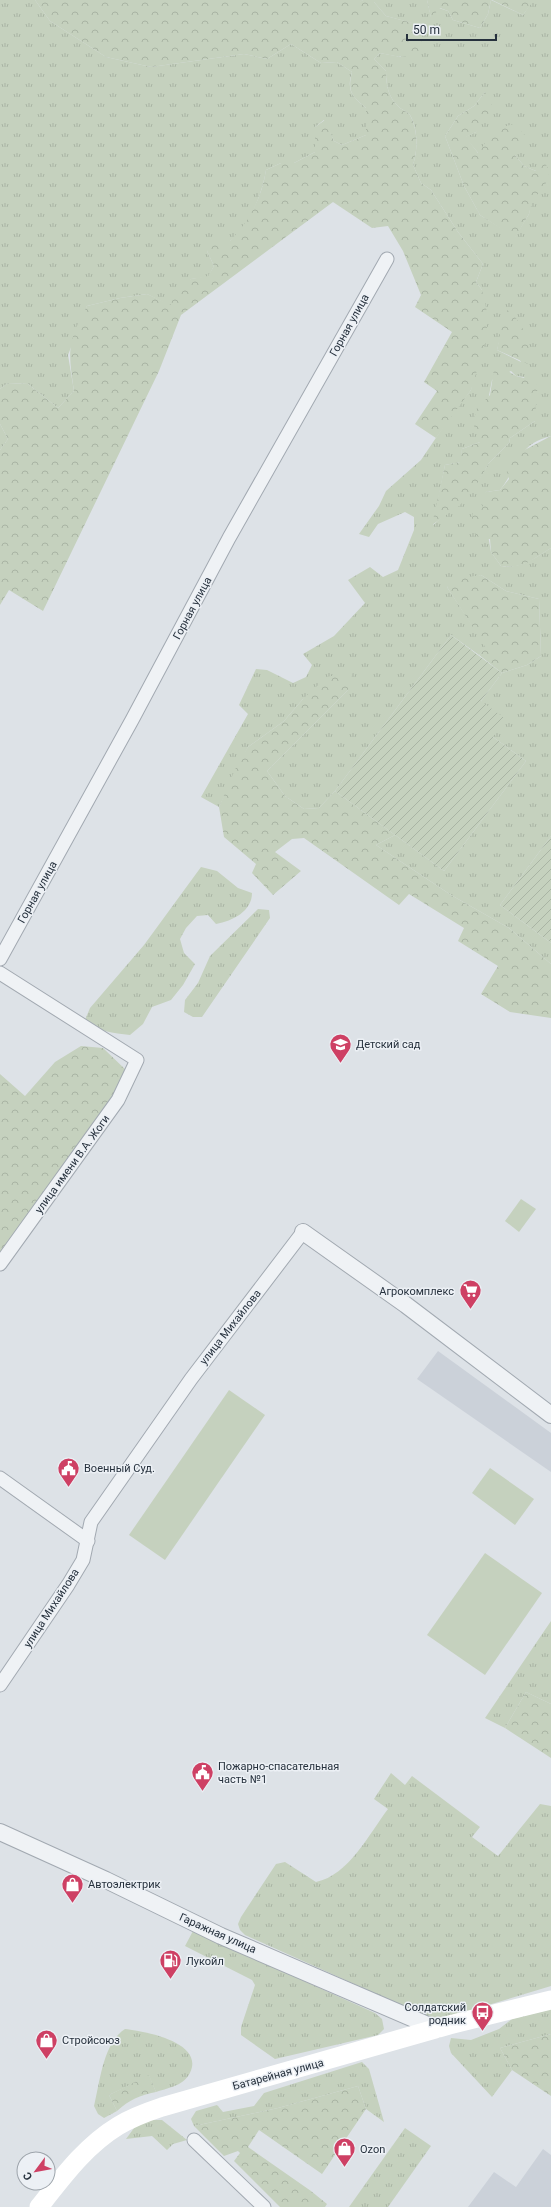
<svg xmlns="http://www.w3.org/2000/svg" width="551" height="2207" font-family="Roboto,sans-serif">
  <defs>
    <pattern id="grass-tufts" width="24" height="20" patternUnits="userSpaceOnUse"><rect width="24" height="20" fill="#c5d1be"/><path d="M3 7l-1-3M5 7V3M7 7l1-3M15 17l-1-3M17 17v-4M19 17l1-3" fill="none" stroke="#a9b4a4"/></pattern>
    <pattern id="forest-crowns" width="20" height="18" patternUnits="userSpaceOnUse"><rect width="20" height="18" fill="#c5d1be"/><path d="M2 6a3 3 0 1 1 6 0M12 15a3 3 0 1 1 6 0" fill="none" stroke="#a9b4a4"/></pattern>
    <pattern id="garden-furrows" width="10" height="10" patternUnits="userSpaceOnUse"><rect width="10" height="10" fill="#c5d1be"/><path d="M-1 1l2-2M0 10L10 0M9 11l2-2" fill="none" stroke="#a9b4a4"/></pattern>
  </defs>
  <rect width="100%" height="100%" fill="#dde2e7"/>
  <g fill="#cbd1d9">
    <polygon points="438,1351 551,1433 551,1472 417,1379"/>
    <polygon points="543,2149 551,2155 551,2207 468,2207 494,2172 516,2187"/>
  </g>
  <g fill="url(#grass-tufts)" fill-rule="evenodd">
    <path d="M0 0H35L50 21 106 57 151 67 244 54 267 59 291 44 321 63 337 62 352 72C346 91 353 97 366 108V135L342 145 334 141 324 120 315 127V152L294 163H281L266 170C263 191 249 229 230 241 223 246 214 248 207 251L214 266 208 277 191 279 171 306 147 294 120 298 87 306 68 355 74 391 58 408 28 384 8 383 0 389Z"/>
    <path d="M363 0H427L431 17 439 8 448 11 453 20 480 28 488 14 491 0 523 15 533 0H551V436C516 445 519 466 500 490L486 492 483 506 491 552 501 566C523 569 534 558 551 548V836L500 905 551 943V964L509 928 451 895 376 845 395 835 444 871 526 761 493 737 481 701 502 673 527 665 541 656 539 599 506 591 481 575 447 587 487 648 479 655 451 635 335 791 319 808 304 809 285 796 267 771 348 690 303 699 284 721 248 747 219 807 201 797 248 714 239 705 256 669 267 670 293 683 306 677 312 665 303 654 334 636 365 603 348 580 370 567 383 577 398 570 414 530V517L405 512 378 524 369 537 359 534 379 506 386 491 421 460 452 414 471 390 482 290 476 282 483 264 458 232 431 190 421 183 413 165C418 150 418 129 410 115 408 112 403 110 400 108 388 98 386 85 386 71L374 59 380 53 401 57 412 23 386 16 374 2H359ZM485 92 476 132 465 137 479 154 515 155 524 166 536 171 529 214 515 237 480 215 464 186 445 136 458 116 474 106ZM502 330 521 362 497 350ZM511 371 516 376 524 377 530 394 535 421 510 438 509 443 489 463 472 491 433 525 445 465 461 462 462 449 480 442 492 380Z"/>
    <polygon points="0,424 8,439 0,450"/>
    <path d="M201 867 217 871 238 888 252 893C252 911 233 921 216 924L208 915 197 916 186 928 180 939 184 953 195 964 183 985 171 1000 152 1007 143 1024 130 1035C113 1033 98 1032 85 1020L90 1008 144 945Z"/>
    <polygon points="258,909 269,910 270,918 202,1017 193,1017 184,1012 185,1000 198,983 210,956"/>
    <polygon points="551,1621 551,1704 526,1692 505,1728 485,1718"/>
    <path d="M391 1773 405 1785 412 1776 480 1827 472 1837 498 1856 540 1804 551 1806V1986L442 2019 430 2018 245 1935 240 1930 238 1924 241 1917 276 1864 285 1862 316 1882C349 1875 369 1834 388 1809L374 1799Z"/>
    <polygon points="193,1931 375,2013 382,2019 384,2029 378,2035 275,2059 241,2035 241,2027 255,1985 252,1980 185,1946"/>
    <polygon points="551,2009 551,2034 500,2048 512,2070 492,2097 451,2053 449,2046 451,2038 471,2040 499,2029 512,2019"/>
    <path d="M125 2029C144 2031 197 2041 192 2067 188 2085 171 2087 156 2092L149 2076 109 2095 117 2111 104 2118 98 2114 94 2106C100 2082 103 2043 125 2029Z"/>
    <polygon points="362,2062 369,2069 384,2122 366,2109 358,2086 278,2108 194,2126 191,2119 196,2111 217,2105 223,2112 254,2106 264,2093"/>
    <polygon points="151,2120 162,2120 187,2140 173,2144 167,2150 152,2136 126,2139 137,2124"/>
    <polygon points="405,2128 431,2146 388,2207 349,2207"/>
  </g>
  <g fill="url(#forest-crowns)">
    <path d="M35 0H363L360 2H374L386 16 413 23 418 29 424 50C411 61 395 56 380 53L374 59 386 71C386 85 388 98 400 108 403 110 408 112 410 115 418 130 418 150 413 165L421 183 431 190 458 232 483 264 476 282 482 290 488 317 485 344 471 390 436 438 415 424 437 391 424 382 452 332 415 307 421 295 403 251 388 226 372 228 333 202 181 315 159 371 43 611 9 590 0 605V450L8 439 0 424V389L8 383 28 384 58 408 74 391C68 351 67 343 87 306L120 298 147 294 171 305 174 289 191 279 208 276 214 266 207 251 213 240 230 241C249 222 262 197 266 170L281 163H294L315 152V127L325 120 334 141 342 145 366 135V108C352 96 347 92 352 72L337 62 321 63 291 44 267 59 244 54 151 67 106 57 50 21Z"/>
    <polygon points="427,0 491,0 488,14 480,28 453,20 448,11 440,8 431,18"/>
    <polygon points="492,0 534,0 523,15"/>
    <path d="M485 92 493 107 476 132 466 137 478 153C489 138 494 127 515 124L527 138 515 155 524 166 536 171 544 162 550 171 543 191 533 197 529 214 515 238 480 215 464 186 445 136 458 116 474 106Z"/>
    <path d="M509 309C522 326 534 342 528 364L497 350 504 314Z"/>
    <polygon points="503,368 516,376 533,380 541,389 530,394 536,404 535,421 510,438 509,443 489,463 473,491 459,506 432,525 445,465 460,462 462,449 480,442 473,423 477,408 490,395 494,369"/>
    <path d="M551 436V548C533 559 524 569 501 566L491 552 490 539H480L470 529 473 512 483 506 479 498 486 492 500 490 509 479 504 461Z"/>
    <polygon points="481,575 506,591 539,599 541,656 527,665 502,673 479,655 486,648 447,587 456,579"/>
    <polygon points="353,671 348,690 267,771 285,796 304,809 319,808 335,791 395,835 376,845 451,895 509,928 551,964 551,1018 510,1012 481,994 498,966 458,941 464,928 409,894 399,905 304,838 292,839 275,852 301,871 273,895 252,873 256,864 224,837 219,807 237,765 248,747 284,721 303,699 327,677"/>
    <polygon points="81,1046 103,1048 127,1071 119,1088 0,1259 0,1074 25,1096 55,1062"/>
    <polygon points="526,1692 551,1704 551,1758 505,1728"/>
    <polygon points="551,2034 551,2096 512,2070 500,2048"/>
    <path d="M149 2075 156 2092C140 2095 129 2100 117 2111L109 2095Z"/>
    <polygon points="358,2086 366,2109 322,2174 259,2130 248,2147 311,2191 327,2204 325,2207 280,2207 234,2161 240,2153 238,2151 224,2156 194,2126 278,2108"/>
  </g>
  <g fill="url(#garden-furrows)">
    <polygon points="451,635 502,673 481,701 506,719 493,737 526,761 444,871 335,791"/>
    <polygon points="551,836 551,943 500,905"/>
  </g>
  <g fill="#c5d1be">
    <polygon points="521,1199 536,1209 519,1232 505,1221"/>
    <polygon points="229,1390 265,1415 165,1560 129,1535"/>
    <polygon points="490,1468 534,1499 515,1525 472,1493"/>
    <polygon points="485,1553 542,1593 485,1675 427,1635"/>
  </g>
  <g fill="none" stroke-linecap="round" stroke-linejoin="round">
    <defs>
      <g id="minor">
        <polyline points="0,959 132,720 229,538 387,259"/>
        <polyline points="0,973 137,1060 118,1100 0,1264"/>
        <polyline points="0,1478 88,1541"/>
        <polyline points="0,1685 68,1585 83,1560 91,1522 191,1379 303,1232"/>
        <polyline points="194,2140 264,2207"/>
      </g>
      <g id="tertiary">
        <polyline points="303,1232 406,1305 551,1415"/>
        <polyline points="0,1832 106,1880 221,1936 437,2029"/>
      </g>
    </defs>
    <use href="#minor" stroke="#a2a9b1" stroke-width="15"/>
    <use href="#tertiary" stroke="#a2a9b1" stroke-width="18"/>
    <use href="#minor" stroke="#eff2f5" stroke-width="13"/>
    <use href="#tertiary" stroke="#eff2f5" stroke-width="16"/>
    <path stroke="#fff" stroke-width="19" d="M39 2207C62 2178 85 2146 118 2126 131 2118 147 2112 162 2107L449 2025 551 2000"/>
  </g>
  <defs>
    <symbol id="school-pin" viewBox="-11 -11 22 30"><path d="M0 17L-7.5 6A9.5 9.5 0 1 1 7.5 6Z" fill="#ce4064" stroke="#ecf0f5"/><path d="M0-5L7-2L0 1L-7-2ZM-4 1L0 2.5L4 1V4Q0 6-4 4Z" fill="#fff"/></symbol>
    <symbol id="supermarket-pin" viewBox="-11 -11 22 30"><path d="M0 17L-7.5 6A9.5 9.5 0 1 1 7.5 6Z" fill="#ce4064" stroke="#ecf0f5"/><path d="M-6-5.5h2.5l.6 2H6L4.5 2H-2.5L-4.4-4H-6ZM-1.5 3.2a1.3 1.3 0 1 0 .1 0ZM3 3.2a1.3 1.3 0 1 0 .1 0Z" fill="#fff"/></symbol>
    <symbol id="civic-pin" viewBox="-11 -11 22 30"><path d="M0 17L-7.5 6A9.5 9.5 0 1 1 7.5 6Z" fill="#ce4064" stroke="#ecf0f5"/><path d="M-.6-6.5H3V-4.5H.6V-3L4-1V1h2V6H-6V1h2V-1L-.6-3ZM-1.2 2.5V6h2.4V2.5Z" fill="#fff"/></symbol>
    <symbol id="shop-pin" viewBox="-11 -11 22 30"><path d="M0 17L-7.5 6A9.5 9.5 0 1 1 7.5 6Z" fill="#ce4064" stroke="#ecf0f5"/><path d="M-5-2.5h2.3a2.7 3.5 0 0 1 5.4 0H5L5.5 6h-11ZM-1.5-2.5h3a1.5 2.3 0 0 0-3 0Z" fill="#fff"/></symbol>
    <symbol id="fuel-pin" viewBox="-11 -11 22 30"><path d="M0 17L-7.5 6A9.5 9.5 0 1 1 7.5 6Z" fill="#ce4064" stroke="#ecf0f5"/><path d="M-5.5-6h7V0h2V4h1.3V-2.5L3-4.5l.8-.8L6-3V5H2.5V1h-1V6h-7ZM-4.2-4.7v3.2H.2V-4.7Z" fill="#fff"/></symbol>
    <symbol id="bus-pin" viewBox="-11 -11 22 30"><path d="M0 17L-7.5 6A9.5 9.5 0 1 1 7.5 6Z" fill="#ce4064" stroke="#ecf0f5"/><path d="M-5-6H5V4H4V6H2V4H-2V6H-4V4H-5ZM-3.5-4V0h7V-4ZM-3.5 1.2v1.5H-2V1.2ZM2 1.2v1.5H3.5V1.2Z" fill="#fff"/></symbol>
  </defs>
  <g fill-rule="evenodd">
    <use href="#school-pin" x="328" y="1032" width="25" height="34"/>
    <use href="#supermarket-pin" x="458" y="1278" width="25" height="34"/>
    <use href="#civic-pin" x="56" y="1456" width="25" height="34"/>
    <use href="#civic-pin" x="190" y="1760" width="25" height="34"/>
    <use href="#shop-pin" x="60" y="1872" width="25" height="34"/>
    <use href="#fuel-pin" x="158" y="1948" width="25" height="34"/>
    <use href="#bus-pin" x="470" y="2000" width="25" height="34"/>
    <use href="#shop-pin" x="34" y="2028" width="25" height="34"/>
    <use href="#shop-pin" x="332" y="2136" width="25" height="34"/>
  </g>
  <g text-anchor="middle" stroke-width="3" stroke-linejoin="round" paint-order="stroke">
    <g font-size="11" fill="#26313d" stroke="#ecf0f5">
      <text transform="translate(349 325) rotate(-61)" y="4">Горная улица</text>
      <text transform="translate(192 608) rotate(-62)" y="4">Горная улица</text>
      <text transform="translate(37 892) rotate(-61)" y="4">Горная улица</text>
      <text transform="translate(72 1164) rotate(-54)" y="4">улица имени В.А. Жоги</text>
      <text transform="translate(230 1327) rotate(-52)" y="4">улица Михайлова</text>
      <text transform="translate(51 1608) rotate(-57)" y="4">улица Михайлова</text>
      <text transform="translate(218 1933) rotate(24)" y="4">Гаражная улица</text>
      <text transform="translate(278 2074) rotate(-15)" y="4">Батарейная улица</text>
    </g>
    <g font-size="11" fill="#26313d" stroke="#ecf0f5" text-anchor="start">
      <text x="356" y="1048">Детский сад</text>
      <text x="454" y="1295" text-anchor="end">Агрокомплекс</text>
      <text x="84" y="1472">Военный Суд.</text>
      <text x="218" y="1770">Пожарно-спасательная<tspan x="218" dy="13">часть №1</tspan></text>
      <text x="88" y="1888">Автоэлектрик</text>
      <text x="186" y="1965">Лукойл</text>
      <text x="466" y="2011" text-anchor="end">Солдатский<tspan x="466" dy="13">родник</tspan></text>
      <text x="62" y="2044">Стройсоюз</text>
      <text x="360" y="2153">Ozon</text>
    </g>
  </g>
  <g transform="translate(36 2171) rotate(238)"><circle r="19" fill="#ecf0f5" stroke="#9da4ab"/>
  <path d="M0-3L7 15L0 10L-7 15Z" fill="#ce4064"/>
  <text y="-6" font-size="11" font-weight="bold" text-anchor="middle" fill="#26313d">С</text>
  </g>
  <path d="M407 34v6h89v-6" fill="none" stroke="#26313d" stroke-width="2"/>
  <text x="413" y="34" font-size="12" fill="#26313d" stroke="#ecf0f5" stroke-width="3" paint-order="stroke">50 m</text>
</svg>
